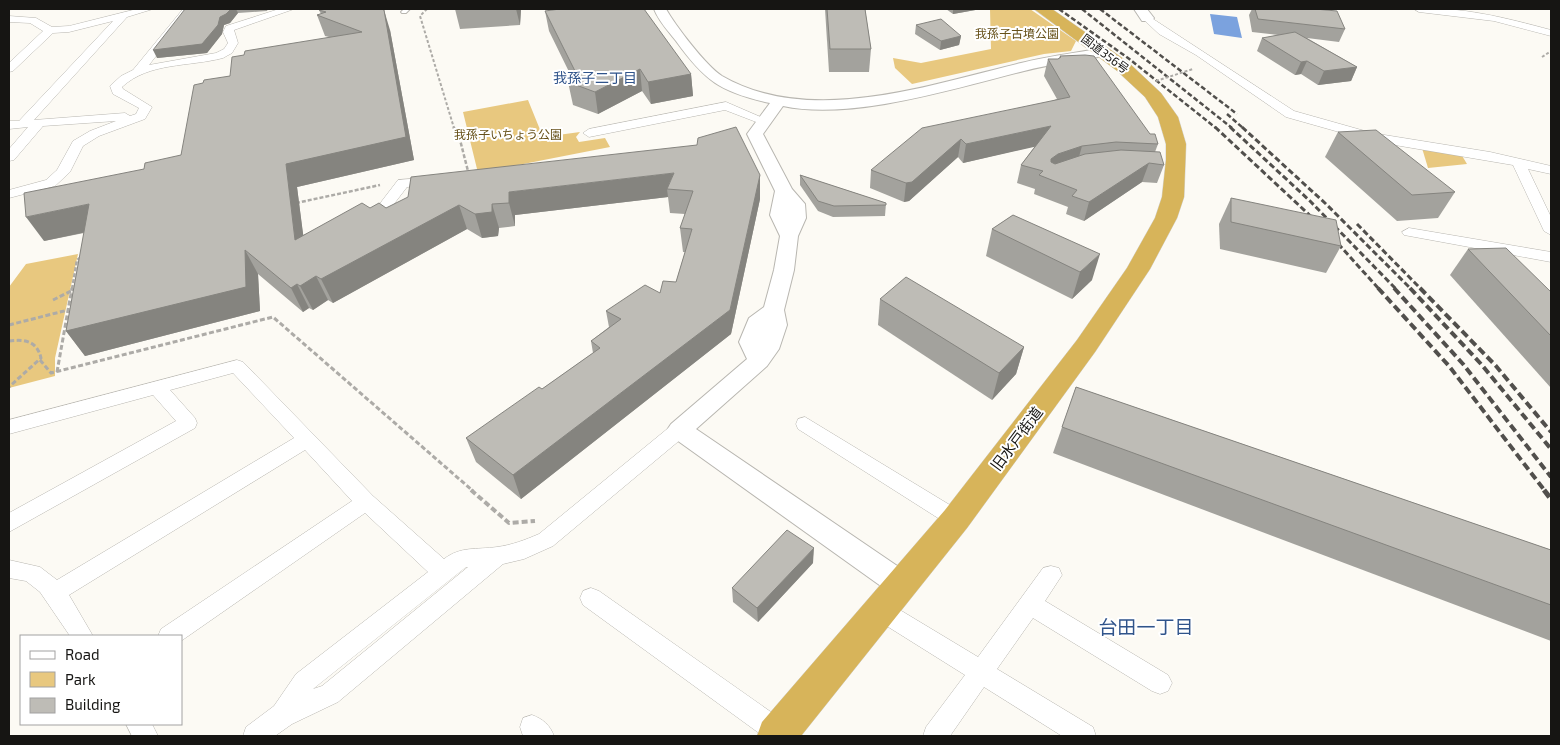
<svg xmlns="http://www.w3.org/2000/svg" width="1560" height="745" font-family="'Exo 2','Noto Sans JP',sans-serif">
  <rect width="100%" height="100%" fill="#fcfaf4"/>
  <g fill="#e8c87f">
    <polygon points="990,9 1030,9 1076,41 1071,51 1044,54 912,84 895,68 893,58 921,63 991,49"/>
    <polygon points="528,100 543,137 580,132 576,137 579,142 605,138 610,147 478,173 463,112"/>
    <polygon points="1422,148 1461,154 1467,164 1428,168"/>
    <polygon points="78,254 55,358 55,376 9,388 9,287 26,264"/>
  </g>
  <polygon fill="#7ba2de" points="1210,14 1237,17 1242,38 1214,34"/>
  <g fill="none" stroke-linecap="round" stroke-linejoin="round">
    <defs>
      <polygon id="service" points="404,9 410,9 406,13 402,13 401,12"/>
      <g id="minor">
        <path d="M137 9H153L127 17 34 120 125 113 130 116 136 114 139 108 113 94 110 86 121 76 133 70 183 9H193L149 65 216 53 224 49 228 43 223 32 226 26 279 9H294L234 30 238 43 232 53 223 58C189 67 149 62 122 87L123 89 152 107 145 119 99 136 83 146 70 172 55 186 9 198V190L46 180 57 170 73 141 90 131 116 121 43 126 14 160 9 161V149L28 127 9 129V121H19L113 21 69 32 53 33 13 71 9 72V63L43 31 30 23 9 22V16L36 18 52 27 69 26Z"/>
        <path d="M1414 9C1461 6 1506 18 1551 30V36L1494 21 1419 12Z"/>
        <polygon points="1147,15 1294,111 1372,133 1490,152 1551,166 1551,174 1528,169 1551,217 1551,235 1544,231 1513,165 1371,141 1286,117 1196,55 1159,34 1142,18"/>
        <polygon points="726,102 770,121 764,125 725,110 589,137 583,133 589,129"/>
        <polygon points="435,177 440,178 442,181 440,184 407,187 387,213 382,214 375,210 398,180"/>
        <polygon points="1409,228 1551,252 1551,262 1404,235 1402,232"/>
        <path d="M237 360 243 362 373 496 444 559C461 546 476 550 497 547 512 545 525 540 539 534L672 425 679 423 686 425 688 430 686 435 553 546 524 559 503 564 338 702 292 724 275 736H243L246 727 274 706 296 674 428 572 365 513 181 641V636H158L161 629 352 501 305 450 69 595 93 636H70L40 592 26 581 9 578V560L40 567 57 580 294 438 233 373 170 390 195 418 197 423 195 428 9 532V513L176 421 153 395 9 434V420ZM466 567H468L322 686 313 689Z"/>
        <polygon points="805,417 963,513 966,519 963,525 956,527 949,525 798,429 796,424 798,419"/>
        <polygon points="1051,566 1059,568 1062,575 1045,601 1168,675 1172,683 1168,691 1160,694 1152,691 1033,618 997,669 1093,727 1096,736 1062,736 984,687 950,736 923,736 926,727 965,675 874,618 871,611 874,604 882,601 890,604 978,657 1043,568"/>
        <polygon points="591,588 599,591 788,724 791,733 790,736 763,736 583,605 580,598 583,591"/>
        <path d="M532 715C543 719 550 725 554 736H523L520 727 523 718Z"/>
        <polygon points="126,724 152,724 158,736 132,736"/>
      </g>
      <g id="tertiary">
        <path d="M654 9H666C675 25 706 66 722 76 810 127 929 85 1021 63 1048 56 1076 53 1103 48L1110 52 1103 56C1077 61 1050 64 1024 71 956 88 852 121 783 106L763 134 792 189 805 204 806 218 798 236 794 270 784 310 787 325 779 349 767 366 696 429 912 576 916 585 912 594 902 597 892 594 671 436 667 430 671 424 747 359 739 342 749 318 764 307 774 270 780 236 770 215 775 191 747 134 770 103C720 92 705 81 676 41 668 31 658 20 654 9Z"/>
        <polygon points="1134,9 1147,9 1154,18 1152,21 1142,21"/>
      </g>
      <polygon id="trunk" points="1034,9 1052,9 1128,62 1161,93 1178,117 1186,144 1184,197 1177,218 1150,269 1095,352 967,528 801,736 757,736 762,722 945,510 1077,340 1127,268 1155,218 1162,197 1166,160 1166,144 1158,117 1145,97 1116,70"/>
    </defs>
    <use href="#service" stroke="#b8b6b0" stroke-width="2"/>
    <use href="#minor" stroke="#b8b6b0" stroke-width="1"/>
    <use href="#tertiary" stroke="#b8b6b0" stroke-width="2"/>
    <use href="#trunk" stroke="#d5d5d5" stroke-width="1"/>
    <g stroke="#adaba7" stroke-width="2" stroke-dasharray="3 2" stroke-linecap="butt">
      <polyline points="427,9 420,16 454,128"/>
      <polyline points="1542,57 1551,51"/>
    </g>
    <g stroke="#adaba7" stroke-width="2.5" stroke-dasharray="4 2" stroke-linecap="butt">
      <polyline points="453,127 458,132 469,175"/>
      <polyline points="296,203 380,185"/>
      <polyline points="72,289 77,260 81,257"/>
    </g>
    <g stroke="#adaba7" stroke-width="3" stroke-dasharray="5 2.5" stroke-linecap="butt">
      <polyline points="53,300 71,291"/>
      <polyline points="9,325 68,310"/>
      <path d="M9 341C25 339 37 341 41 358L9 387"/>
      <polyline points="40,360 51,373 273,317 473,491"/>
      <polyline points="57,372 72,288"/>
    </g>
    <polyline stroke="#adaba7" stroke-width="4" stroke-dasharray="6 3" stroke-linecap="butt" points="471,490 509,523 535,521"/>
    <use href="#service" fill="#fff" fill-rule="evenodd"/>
    <use href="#minor" fill="#fff" fill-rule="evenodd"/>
    <use href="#tertiary" fill="#fff" fill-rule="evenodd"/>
    <use href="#trunk" fill="#d7b45a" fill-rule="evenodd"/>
    <g stroke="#514f4c" stroke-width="2.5" stroke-dasharray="5 2.5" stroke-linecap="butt">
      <polyline points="1059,9 1128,58 1216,128"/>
      <polyline points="1082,9 1232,128"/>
      <polyline points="1100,9 1237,114"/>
      <polyline points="1227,114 1243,128"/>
    </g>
    <g stroke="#514f4c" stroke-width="3" stroke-dasharray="6 3" stroke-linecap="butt">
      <polyline points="1215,127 1318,223"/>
      <polyline points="1230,127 1310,201 1396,289"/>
      <polyline points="1242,127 1326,204 1411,289"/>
      <polyline points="1357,224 1421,289"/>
      <polyline points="1332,237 1379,289"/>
    </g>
    <g stroke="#514f4c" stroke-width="4" stroke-dasharray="8 4" stroke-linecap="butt">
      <polyline points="1378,288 1449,366 1545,491"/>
      <polyline points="1394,288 1463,364 1551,477"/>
      <polyline points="1410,288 1481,364 1551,449"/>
      <polyline points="1420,288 1496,366 1551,432"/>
    </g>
    <polyline stroke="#514f4c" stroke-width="5" stroke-dasharray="9 5" stroke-linecap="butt" points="1544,490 1551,499"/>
    <polyline stroke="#adaba7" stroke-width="2" stroke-dasharray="3 2" stroke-linecap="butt" points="1156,81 1193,69"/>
  </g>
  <g fill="#a3a29d">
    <polygon points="185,9 268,9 267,11 238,13 230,23 224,25 222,34 207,53 157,58"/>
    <polygon points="455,9 521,9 520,25 460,29"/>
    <polygon points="825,9 865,9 871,49 869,72 829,72"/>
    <polygon points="946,9 981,9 953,14"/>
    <polygon points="1252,9 1315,9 1345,29 1339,42 1307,38 1357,67 1351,81 1318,85 1301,74 1295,75 1257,51 1262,38 1278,35 1252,32 1249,15"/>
    <polygon points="319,10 390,30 414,160 297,187 303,235 370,208 386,208 760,175 760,199 731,334 521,499 476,462 466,438 542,389 593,353 591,341 609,327 606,311 660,293 676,282 685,252 683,252 680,228 685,214 670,213 668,197 515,215 515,226 499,228 498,236 482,238 467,229 333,303 328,300 313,310 309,308 303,312 258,274 260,311 85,356 66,331 84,233 44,241 144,169 181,155 203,83 230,76 329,37 325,36 317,15 321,14"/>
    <polygon points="545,11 691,74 693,96 651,104 642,91 598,114 573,105 568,82 573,80 549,31"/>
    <polygon points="916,25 961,36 959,45 940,50 915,34"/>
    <polygon points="1060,56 1150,134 1158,144 1155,152 1164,165 1157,183 1142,182 1084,221 1066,214 1068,207 1034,194 1035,189 1017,183 1021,165 1035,146 963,163 958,157 909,201 904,202 870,188 871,170 1057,99 1044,76 1048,59 1058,59 1059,58"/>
    <polygon points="1338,132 1455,192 1438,218 1397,221 1325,157"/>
    <polygon points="800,175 886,203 885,216 833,217 818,211 800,185"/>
    <polygon points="1231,198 1341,246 1326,273 1220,249 1219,224"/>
    <polygon points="1013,215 1092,280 1072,299 986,256 992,229"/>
    <polygon points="1468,249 1551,292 1551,388 1450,275"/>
    <polygon points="880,299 1024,347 1016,374 992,400 878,325"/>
    <polygon points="1076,387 1551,550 1551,641 1053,453"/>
    <polygon points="813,563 758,622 733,602 732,588"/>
  </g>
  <g fill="#85847f">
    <polygon points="231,9 236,9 238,13 230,23 224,25 222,34 207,53 157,58 153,50 220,17"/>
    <polygon points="516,9 521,9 520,25"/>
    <polygon points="953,9 981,9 953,14"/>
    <polygon points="384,10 390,30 414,160 297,187 307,264 295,240 286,164"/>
    <polygon points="961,36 959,45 940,50 941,41"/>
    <polygon points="1307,61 1301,74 1295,75 1301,62"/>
    <polygon points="1357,67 1351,81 1318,85 1324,71"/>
    <polygon points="640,69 642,91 598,114 595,92"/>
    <polygon points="691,74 693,96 651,104 648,82"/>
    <polygon points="1051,126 1047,144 963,163 966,144"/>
    <polygon points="961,139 958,157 909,201 904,202 906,183"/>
    <polygon points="1082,146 1077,164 1046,177 1051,159 1058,154"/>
    <polygon points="1149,163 1142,182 1084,221 1089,202"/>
    <polygon points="674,173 667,189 668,197 515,215 515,226 509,203 509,192"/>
    <polygon points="760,175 760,199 731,334 521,499 513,475 730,310"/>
    <polygon points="89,204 105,228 44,241 26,217"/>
    <polygon points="492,204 499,228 498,236 482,238 475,214"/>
    <polygon points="459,205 467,229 333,303 321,279"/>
    <polygon points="245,250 258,274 260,311 85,356 66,331"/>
    <polygon points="1100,254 1092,280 1072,299 1080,272"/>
    <polygon points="316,276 328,300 313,310 300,286"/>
    <polygon points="297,284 309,308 303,312 291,288"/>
    <polygon points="1024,347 1016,374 992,400 999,373"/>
    <polygon points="814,548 813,563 758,622 757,608"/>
  </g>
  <g fill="#bebcb6" stroke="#85847f">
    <polygon points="185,9 231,9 226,14 220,17 218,25 202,44 153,50"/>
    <polygon points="322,9 381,9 384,10 406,137 286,164 295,240 362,203 370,208 379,203 386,208 408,197 411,177 697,145 698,138 736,127 760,175 730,310 513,475 466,438 539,387 542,389 600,348 591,341 621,319 606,311 645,285 660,293 663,281 676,282 692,229 680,228 693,191 667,189 674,173 509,192 509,203 492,204 492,212 475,214 459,205 321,279 316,276 300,286 297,284 291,288 245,250 246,287 66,331 89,204 26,217 24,193 144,169 145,163 181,155 194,85 203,83 204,80 230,76 232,57 244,55 245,51 362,32 317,15 326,12 319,10"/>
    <polygon points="560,9 644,9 691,74 648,82 640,69 595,92 568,82 578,77 545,11"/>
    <polygon points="827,9 865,9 871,49 830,49"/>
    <polygon points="1255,9 1315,9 1337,11 1345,29 1258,19"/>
    <polygon points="941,19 961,36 941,41 916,25"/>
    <polygon points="1295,32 1357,67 1324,71 1307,61 1301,62 1262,38"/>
    <polygon points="1085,55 1094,56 1150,134 1155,134 1158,144 1116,142 1082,146 1058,154 1051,159 1051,162 1055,164 1085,154 1121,150 1160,152 1164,165 1149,163 1089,202 1072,196 1077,190 1039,175 1043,171 1021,165 1051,126 966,144 961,139 912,182 906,183 871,170 922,128 1070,97 1048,59 1058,59 1061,57 1060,56"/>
    <polygon points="1376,130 1455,192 1412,195 1338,132"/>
    <polygon points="800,175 886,203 886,205 834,206 818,201"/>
    <polygon points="1231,198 1336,220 1341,246 1231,222"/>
    <polygon points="1013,215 1100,254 1080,272 992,229"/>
    <polygon points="1506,248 1551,292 1551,336 1468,249"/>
    <polygon points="906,277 1024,347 999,373 880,299"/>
    <polygon points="1076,387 1551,550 1551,605 1062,427"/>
    <polygon points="787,530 814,548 757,608 732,588"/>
  </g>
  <g text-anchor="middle" stroke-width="4" stroke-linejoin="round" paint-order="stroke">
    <g font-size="12" fill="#665018" stroke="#fff">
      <text x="1017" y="38">我孫子古墳公園</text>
      <text x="508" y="139">我孫子いちょう公園</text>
    </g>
    <g font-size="12" fill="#161513" stroke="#fff">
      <text transform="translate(1105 54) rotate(37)" y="4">国道356号</text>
    </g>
    <g font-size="14" fill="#30548b" stroke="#fff">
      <text x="595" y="83">我孫子二丁目</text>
    </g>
    <g font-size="15" fill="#161513" stroke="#fff">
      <text transform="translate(1017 439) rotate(-53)" y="5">旧水戸街道</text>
    </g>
    <g font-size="19" fill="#30548b" stroke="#fff">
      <text x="1146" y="634">台田一丁目</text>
    </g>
  </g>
  <rect width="1560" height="745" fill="none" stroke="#161513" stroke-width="20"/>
  <rect x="20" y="635" width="162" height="90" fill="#ffffff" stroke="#a2a1a1"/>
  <rect x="30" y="651" width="25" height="8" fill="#ffffff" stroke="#a2a1a1"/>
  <text x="65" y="660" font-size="15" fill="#161513">Road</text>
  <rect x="30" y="672" width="25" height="15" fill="#e8c87f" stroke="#a2a1a1"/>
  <text x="65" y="685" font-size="15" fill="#161513">Park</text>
  <rect x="30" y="698" width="25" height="15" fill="#bebcb6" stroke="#a2a1a1"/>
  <text x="65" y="710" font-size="15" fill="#161513">Building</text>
</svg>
